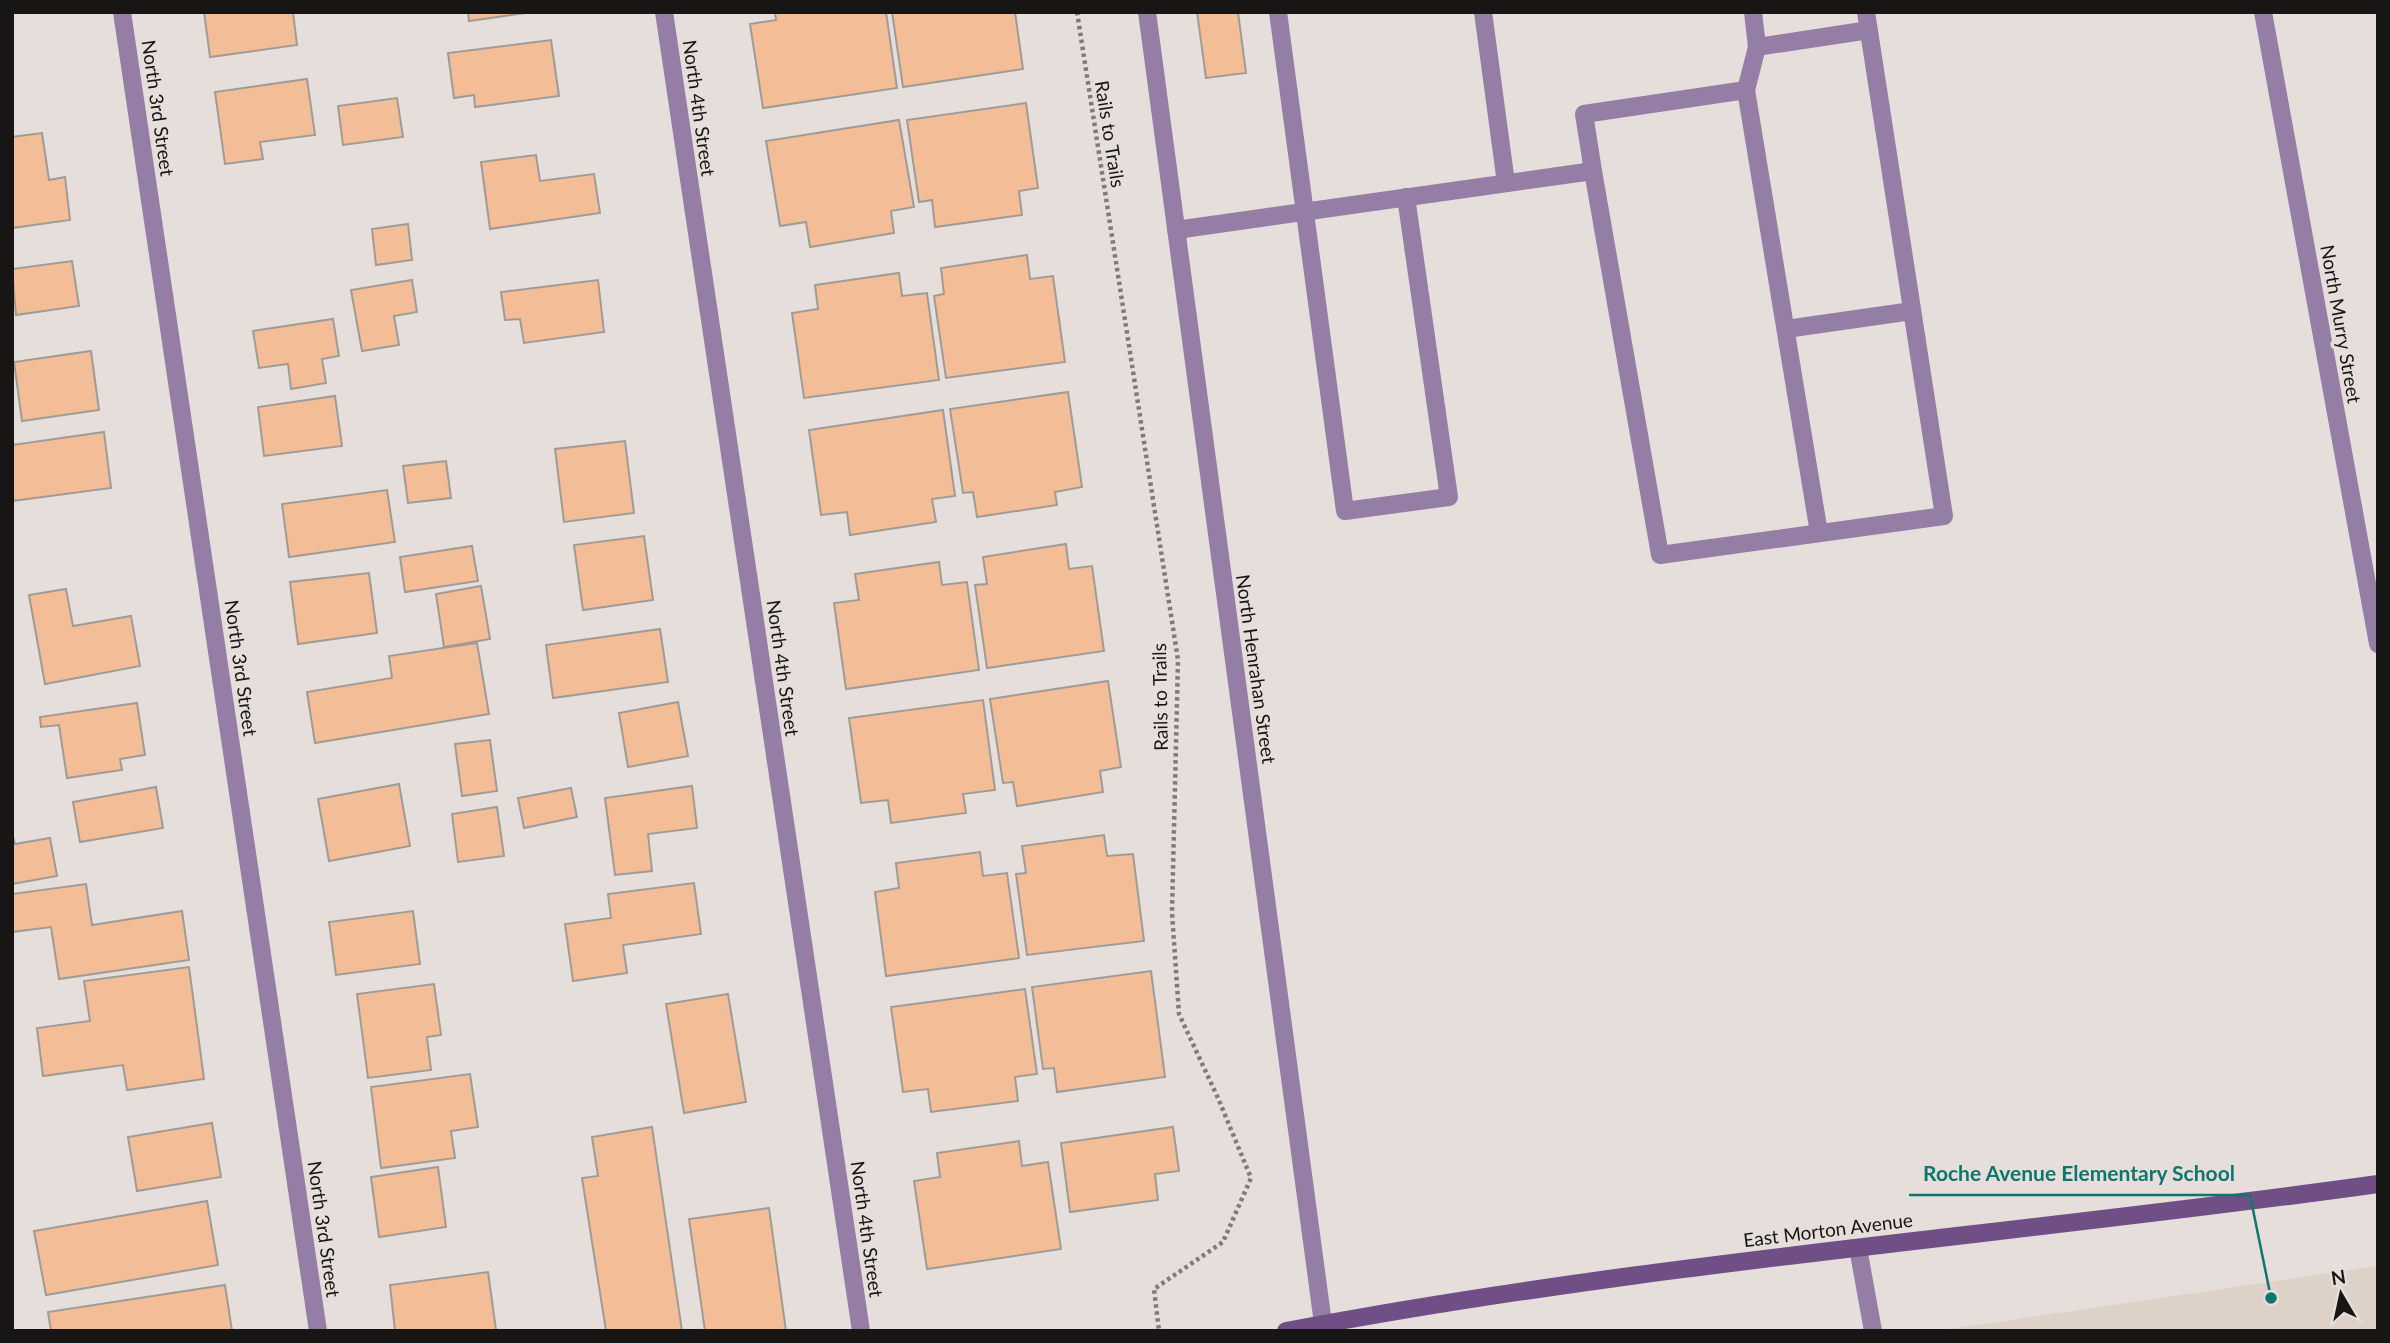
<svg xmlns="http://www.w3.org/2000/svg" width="2390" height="1343" font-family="Lato,sans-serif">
  <rect width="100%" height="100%" fill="#e5deda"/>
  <polygon fill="#ded1c8" points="2378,1266 2378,1331 1949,1331 1950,1329"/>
  <g fill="#f3bd98" stroke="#a19b96" stroke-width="2">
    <polygon points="204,12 293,12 297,45 210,57"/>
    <polygon points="468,12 532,12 469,21"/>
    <polygon points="775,12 886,12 897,88 763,108 750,24 776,20"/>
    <polygon points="892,12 1015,12 1023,69 903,87"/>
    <polygon points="1197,12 1238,12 1246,73 1206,78"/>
    <polygon points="551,40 559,96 475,107 474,95 454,98 448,53"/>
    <polygon points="307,79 315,135 260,142 263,159 225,164 215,92"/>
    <polygon points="397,98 403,137 343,145 338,106"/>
    <polygon points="1026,103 1038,188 1019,191 1022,215 935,227 932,200 919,202 907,120"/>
    <polygon points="899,120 914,207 891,211 894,233 810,247 806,222 780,226 766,141"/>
    <polygon points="42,133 49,180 65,177 70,220 12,228 12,137"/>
    <polygon points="536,155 540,181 594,174 600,213 490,229 481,162"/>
    <polygon points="408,224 412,260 376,265 372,229"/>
    <polygon points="1027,255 1030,279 1053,276 1065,362 946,378 934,296 944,294 941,268"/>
    <polygon points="72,261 79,306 16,315 12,269"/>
    <polygon points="899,273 902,296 927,293 939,380 804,398 792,313 818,309 815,285"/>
    <polygon points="412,280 417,312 394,316 399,345 362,351 351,290"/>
    <polygon points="598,280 604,332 524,343 520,319 505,320 501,292"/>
    <polygon points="333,319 339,356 322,359 326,383 291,389 288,364 259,368 253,331"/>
    <polygon points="91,351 99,410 22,421 14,362"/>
    <polygon points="1068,392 1082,487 1055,492 1057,505 977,517 973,492 963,493 950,409"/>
    <polygon points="335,396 342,446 264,456 258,407"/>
    <polygon points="943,410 955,496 932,499 936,522 850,535 847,512 821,515 809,430"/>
    <polygon points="104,432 111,488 12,501 12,445"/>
    <polygon points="625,441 634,513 564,522 555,449"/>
    <polygon points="446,461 451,498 408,503 403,466"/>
    <polygon points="387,490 395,542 289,557 282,504"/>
    <polygon points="644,536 653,600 583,610 574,545"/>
    <polygon points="1066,544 1069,569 1092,566 1104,651 987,668 975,585 987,584 983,557"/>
    <polygon points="472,546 478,581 405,592 400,557"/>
    <polygon points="939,562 942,585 967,582 979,670 846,689 834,603 859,600 855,574"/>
    <polygon points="369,573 377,633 298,644 290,582"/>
    <polygon points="481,586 490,639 444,647 436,594"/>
    <polygon points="66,589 73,626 131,616 140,666 45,684 29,595"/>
    <polygon points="660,629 668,682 553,698 546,645"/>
    <polygon points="477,643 489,714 315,743 307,692 392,678 389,656"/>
    <polygon points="1108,681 1121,767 1100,771 1103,792 1017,806 1013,782 1003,783 990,699"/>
    <polygon points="983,700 995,790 963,794 966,813 891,823 888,800 861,803 849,718"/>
    <polygon points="678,702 688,756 628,767 619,713"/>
    <polygon points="137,703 145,755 120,759 122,770 67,778 59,725 41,727 40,717"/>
    <polygon points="490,740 497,791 462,796 455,744"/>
    <polygon points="399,784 410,846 329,861 318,799"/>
    <polygon points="692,786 697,828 648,834 652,871 615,875 605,798"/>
    <polygon points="156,787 163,828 80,842 73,802"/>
    <polygon points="571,788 577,817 524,828 518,798"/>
    <polygon points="497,807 504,856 458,862 452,814"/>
    <polygon points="12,833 15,844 50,838 57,876 12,884"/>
    <polygon points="1104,835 1107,856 1133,854 1144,941 1027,955 1016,874 1026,873 1022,846"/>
    <polygon points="980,852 983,876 1007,873 1019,958 886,976 875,892 899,888 896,863"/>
    <polygon points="694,883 701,934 623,945 627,973 573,981 565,924 611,918 608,894"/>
    <polygon points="86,884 92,925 182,911 189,960 59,979 51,927 12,932 12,894"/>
    <polygon points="413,911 420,964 336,975 329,922"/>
    <polygon points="189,967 204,1079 127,1090 123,1065 43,1076 37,1028 90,1021 84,981"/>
    <polygon points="1151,971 1165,1077 1057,1092 1054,1068 1043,1069 1032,987"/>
    <polygon points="434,984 441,1035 427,1037 431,1070 368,1078 357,994"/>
    <polygon points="1025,989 1037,1074 1015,1077 1018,1101 931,1112 928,1089 903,1092 891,1007"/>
    <polygon points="728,994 746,1102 684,1113 666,1004"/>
    <polygon points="470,1074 478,1127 451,1131 455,1158 381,1168 371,1087"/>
    <polygon points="212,1123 221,1177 137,1191 128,1137"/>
    <polygon points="652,1127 682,1331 606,1331 582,1178 598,1176 592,1137"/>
    <polygon points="1173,1127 1179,1171 1155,1174 1158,1200 1070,1212 1061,1143"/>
    <polygon points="1019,1141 1022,1166 1048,1162 1061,1249 927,1269 914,1181 940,1177 937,1153"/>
    <polygon points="438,1167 446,1227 379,1237 371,1177"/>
    <polygon points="207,1201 218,1265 46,1295 34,1231"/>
    <polygon points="769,1208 786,1331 705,1331 689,1219"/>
    <polygon points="488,1272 496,1330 395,1331 390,1285"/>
    <polygon points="225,1285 232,1331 51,1331 48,1312"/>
  </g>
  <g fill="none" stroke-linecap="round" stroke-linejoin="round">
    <polyline stroke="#807b78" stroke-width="4.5" stroke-dasharray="3.5 3.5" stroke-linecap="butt" points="1077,12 1178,660 1172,913 1179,1014 1218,1098 1251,1178 1223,1242 1154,1289 1159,1331"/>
    <g stroke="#947ea5" stroke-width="18">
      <polyline points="1278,12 1345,511 1449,497 1406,197"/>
      <polyline points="1483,12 1506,183"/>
      <polyline points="1753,12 1757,47"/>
      <polyline points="1593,171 1584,114 1746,90"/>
      <polyline points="1176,230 1593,171 1660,555 1944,516 1866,12"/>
      <polyline points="1786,329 1912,311"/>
      <polyline points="1819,533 1746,90 1757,47 1869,30"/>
    </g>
    <g stroke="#947ea5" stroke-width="18">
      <polyline points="122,12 318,1331"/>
      <polyline points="664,12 861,1331"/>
      <polyline points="1147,12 1324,1331"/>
      <polyline points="2263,12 2378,644"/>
      <polyline points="1858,1248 1873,1331"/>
    </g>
    <path stroke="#704f87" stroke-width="18" d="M1286 1331C1647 1262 2014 1235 2378 1184"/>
  </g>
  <g text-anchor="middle" stroke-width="7" stroke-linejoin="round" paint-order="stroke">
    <g font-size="19" fill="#181614" stroke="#e5deda">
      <text transform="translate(158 108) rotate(82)" y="7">North 3rd Street</text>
      <text transform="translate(699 108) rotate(82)" y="7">North 4th Street</text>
      <text transform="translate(1110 134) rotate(81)" y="7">Rails to Trails</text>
      <text transform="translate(2341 324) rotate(80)" y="7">North Murry Street</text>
      <text transform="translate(241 668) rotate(82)" y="7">North 3rd Street</text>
      <text transform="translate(783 668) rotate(82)" y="7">North 4th Street</text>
      <text transform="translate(1256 669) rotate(82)" y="7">North Henrahan Street</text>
      <text transform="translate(1160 697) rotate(-91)" y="7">Rails to Trails</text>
      <text transform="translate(324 1229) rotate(82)" y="7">North 3rd Street</text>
      <text transform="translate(867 1229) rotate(82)" y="7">North 4th Street</text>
      <text transform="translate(1828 1230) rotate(-7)" y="7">East Morton Avenue</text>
    </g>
  </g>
  <path fill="none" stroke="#0f766e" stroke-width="2.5" d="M2271 1298L2250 1195H1909"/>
  <circle fill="#0f766e" stroke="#e5deda" stroke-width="2.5" cx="2271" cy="1298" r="7"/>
  <g font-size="21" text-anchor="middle" font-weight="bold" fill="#0f766e" stroke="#e5deda" stroke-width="7" stroke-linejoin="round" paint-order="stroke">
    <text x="2079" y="1181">Roche Avenue Elementary School</text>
  </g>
  <rect width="2390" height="1343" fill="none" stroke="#181614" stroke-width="28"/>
  <g transform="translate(2341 1294) rotate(351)" stroke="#e5deda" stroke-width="5" paint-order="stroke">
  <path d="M0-5L12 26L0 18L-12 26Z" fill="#181614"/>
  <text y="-10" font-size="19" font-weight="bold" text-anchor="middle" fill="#181614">N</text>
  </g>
</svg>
